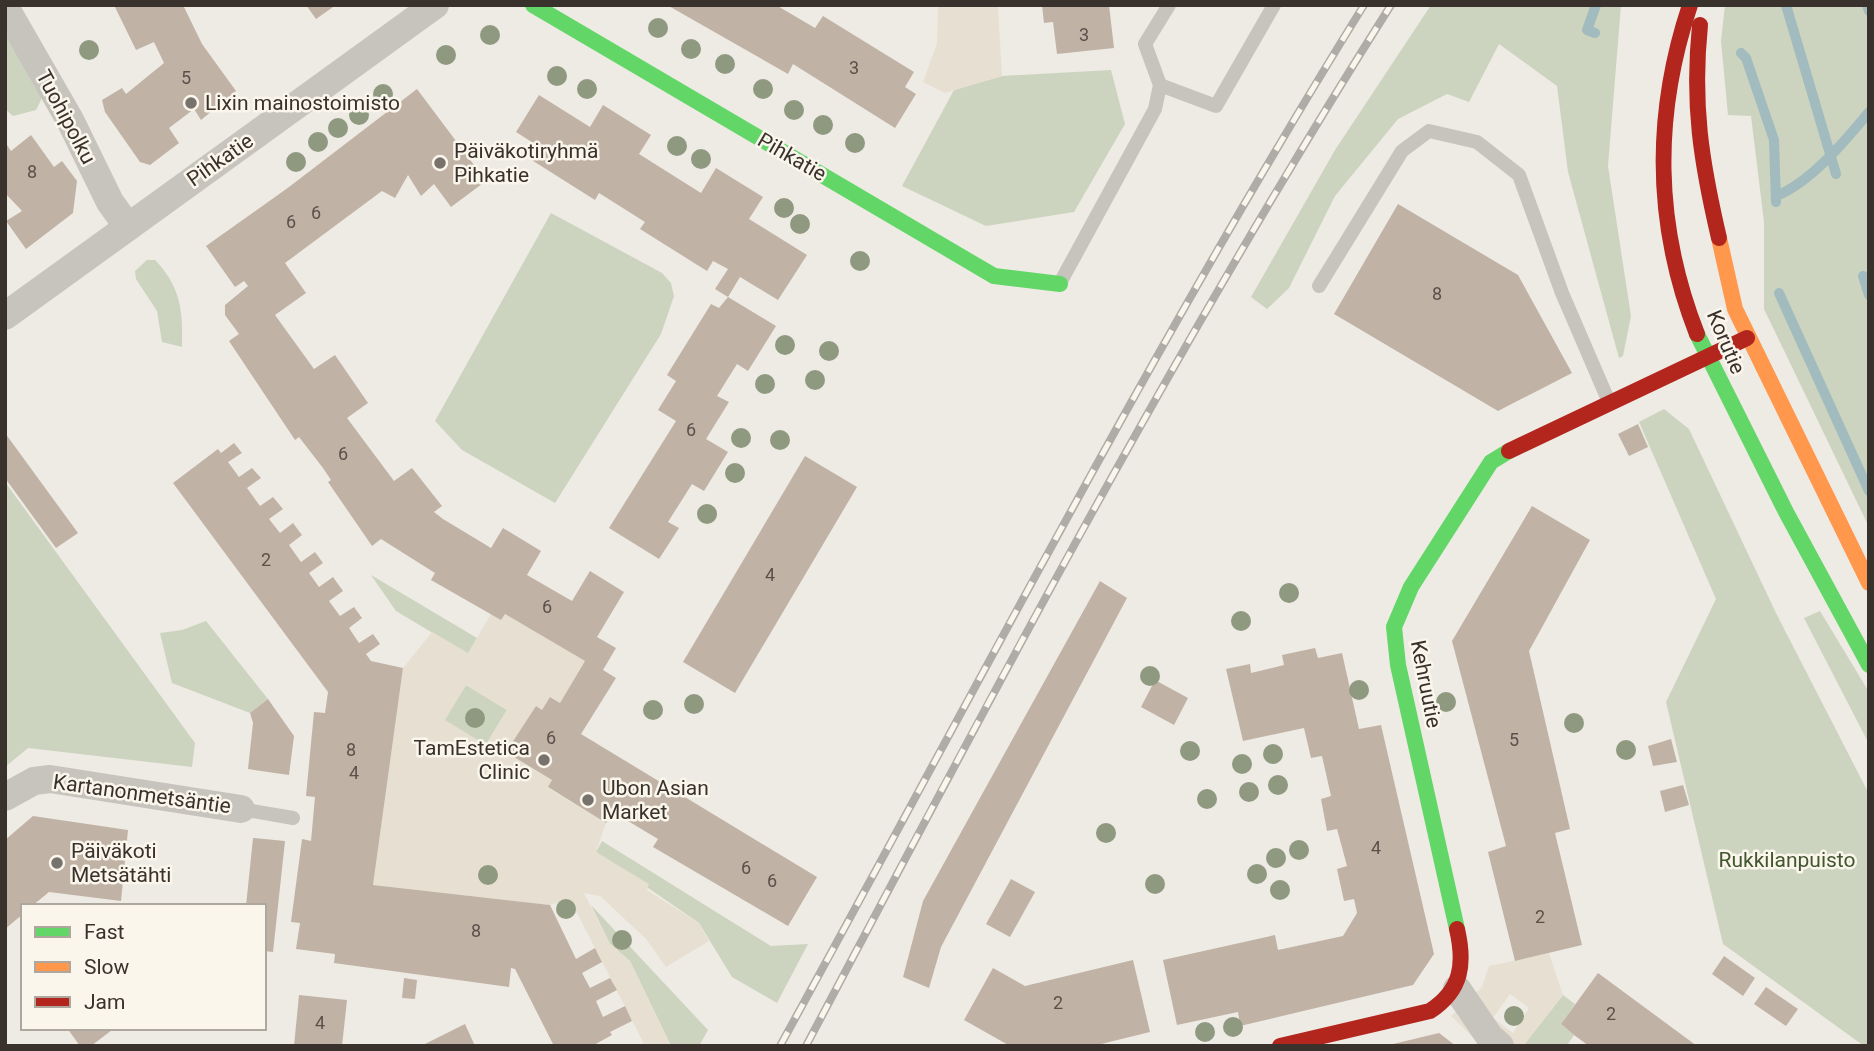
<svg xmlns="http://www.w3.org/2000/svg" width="1874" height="1051" font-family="Roboto,sans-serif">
  <rect width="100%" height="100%" fill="#eeebe4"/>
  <g fill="#ccd4bf">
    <polygon points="1431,5 1621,5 1608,166 1631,316 1623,356 1619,358 1568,172 1557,86 1499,44 1469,102 1447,94 1398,119 1335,196 1289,288 1267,309 1251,297 1335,150"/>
    <polygon points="1725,5 1869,5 1869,527 1764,309 1764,222 1751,116 1728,115 1721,41"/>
    <polygon points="5,35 42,98 36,110 13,116 5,109"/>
    <polygon points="1111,70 1125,124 1074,212 986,226 902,186 954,90 1002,76"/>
    <polygon points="551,213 662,273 671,283 674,296 661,334 555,503 462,450 435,421"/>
    <path d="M147 260H155C181 287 183 311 182 347L162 342 157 311 136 279 135 271Z"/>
    <polygon points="1664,409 1689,429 1776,613 1869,794 1869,1046 1864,1046 1723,944 1666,702 1716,599 1639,422"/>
    <polygon points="5,482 195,743 192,767 28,748 5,767"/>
    <polygon points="371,575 477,638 468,654 396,611"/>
    <polygon points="1820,611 1869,692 1869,744 1804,618"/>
    <polygon points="206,621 268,699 250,713 172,683 160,633 182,630"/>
    <polygon points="466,685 507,710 485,746 444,720"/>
    <polygon points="602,841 771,946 808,944 777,1003 732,977 699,923 596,852"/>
    <polygon points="591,905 708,1030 699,1046 671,1046 630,961 610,944"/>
    <polygon points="1563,995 1575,1004 1561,1024 1574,1035 1568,1044 1570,1046 1523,1046"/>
  </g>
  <g fill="#e7e0d2" fill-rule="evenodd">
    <polygon points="938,5 998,5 1002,76 945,93 923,82 937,43"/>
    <path d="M491 614 501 620 505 614 585 661 560 703 551 697 542 710 536 706 507 752 552 780 548 788 606 823 596 852 649 884 647 890 699 923 709 941 666 967 646 939 600 896 584 893 610 944 630 961 671 1046H645L570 899 550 905 373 885 403 668 432 632 468 653ZM466 685 507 710 486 745 445 720Z"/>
    <path d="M1549 953 1563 995 1523 1046H1482L1451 1016 1482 987 1489 966ZM1510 994 1529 1008 1513 1033 1493 1018Z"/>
  </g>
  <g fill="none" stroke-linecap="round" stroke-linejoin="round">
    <g stroke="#a1bbbe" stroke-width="10">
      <polyline points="1786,5 1836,174"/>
      <polyline points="1867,5 1869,11"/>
      <polyline points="1595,33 1587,30 1596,5"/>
      <polyline points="1741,53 1746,58 1774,140 1776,202"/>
      <path d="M1776 196C1810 183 1846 140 1869 112"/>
      <polyline points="1863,276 1869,295"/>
      <polyline points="1779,293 1869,491"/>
    </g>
  </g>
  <g fill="#c1b2a6">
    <polygon points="114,5 183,5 202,44 236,91 201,120 194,109 169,128 179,143 150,165 140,162 105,112 102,100 122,88 126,94 164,63 154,42 136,50"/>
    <polygon points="306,5 336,5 316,19"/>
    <polygon points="667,5 776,5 815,28 823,16 914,72 905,87 916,94 895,128 793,64 788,74"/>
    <polygon points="1042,5 1109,5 1114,48 1057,54 1053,22 1044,23"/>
    <polygon points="417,89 486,181 451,207 434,184 421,196 408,175 395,198 382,191 285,263 306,293 275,315 314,369 335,355 368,403 347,418 394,481 412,468 442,506 434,512 443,519 491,548 503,528 541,551 527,575 572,601 590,571 624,592 597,637 616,648 603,670 616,678 581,734 817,877 788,926 653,847 658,839 613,812 606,823 548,787 552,780 506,752 536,706 542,710 550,697 560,703 585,661 505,614 501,620 431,580 435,573 381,539 372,546 328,482 331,480 323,468 299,437 295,440 229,341 239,334 225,315 225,305 248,286 244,281 235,287 206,246 289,187"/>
    <polygon points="539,95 590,127 603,105 651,135 639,154 701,193 716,168 763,197 749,219 807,255 778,300 740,277 728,297 776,326 748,371 737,364 717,396 729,402 706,439 728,452 704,491 692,484 668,522 679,528 659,559 609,528 676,421 658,410 676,381 667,375 711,304 719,308 728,297 715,289 728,269 713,261 707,271 640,229 645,222 599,193 595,200 530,159 538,146 516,132"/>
    <polygon points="31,135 54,167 62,161 77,181 73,213 26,249 6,221 22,211 5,193 5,142 11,151"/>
    <polygon points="1398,204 1518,275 1572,373 1498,411 1334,314"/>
    <polygon points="1638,424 1648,447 1629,456 1618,434"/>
    <polygon points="5,433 78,533 56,548 5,478"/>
    <polygon points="234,443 242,453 228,462 239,477 252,468 261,478 247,488 260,506 273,497 283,509 269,519 280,533 293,523 302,535 289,545 301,562 315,552 323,563 309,573 319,587 333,577 343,591 329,601 340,616 354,607 362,618 349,628 359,643 373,634 380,644 366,654 371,661 403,668 373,885 550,905 576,959 595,948 602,962 582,973 590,988 610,978 617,990 596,1001 603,1017 625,1006 632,1021 610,1032 612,1035 592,1046 554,1046 515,969 511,968 509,987 334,963 335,954 296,949 300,923 291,922 302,839 311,841 315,797 306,796 314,712 325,713 328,692 173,483 218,449 221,453"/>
    <polygon points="805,456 857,487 735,693 683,662"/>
    <polygon points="1532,506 1590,540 1529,651 1570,829 1555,833 1582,945 1515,961 1488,852 1506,846 1452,641"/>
    <polygon points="1100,581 1127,598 941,947 929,988 903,977 923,901"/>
    <polygon points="1315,648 1318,658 1342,653 1359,729 1381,725 1434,954 1413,985 1240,1026 1238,1012 1177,1025 1163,960 1275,935 1278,950 1343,936 1357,913 1354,899 1344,901 1337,869 1347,866 1337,829 1327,831 1321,799 1331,796 1322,756 1311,758 1304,728 1243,741 1226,669 1250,664 1251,673 1284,665 1282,655"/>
    <polygon points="1155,680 1188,698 1174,725 1141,707"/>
    <polygon points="268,699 294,736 289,775 248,769 253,723 250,713"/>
    <polygon points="1671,739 1677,762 1653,766 1648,746"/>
    <polygon points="1683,785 1689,805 1665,812 1660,791"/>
    <polygon points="33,816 128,830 121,901 49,892 32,906 23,906 23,914 5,929 5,840"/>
    <polygon points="253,838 285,841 273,952 264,951 264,906 246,906"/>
    <polygon points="1011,879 1035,892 1010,937 986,924"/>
    <polygon points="1724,956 1755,978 1743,996 1712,974"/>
    <polygon points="1133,960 1150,1032 1093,1046 1010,1046 964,1020 993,968 1025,986"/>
    <polygon points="1598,973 1697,1046 1589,1046 1574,1035 1561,1024"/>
    <polygon points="404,978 417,980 415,999 402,998"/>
    <polygon points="1766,987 1798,1009 1786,1026 1754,1004"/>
    <polygon points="299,995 347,1000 342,1046 294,1046"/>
    <polygon points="465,1024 475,1046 421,1046"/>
    <polygon points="67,1028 111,1028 112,1030 91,1046 80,1046"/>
    <polygon points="1439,1033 1456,1046 1389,1046 1389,1045"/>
  </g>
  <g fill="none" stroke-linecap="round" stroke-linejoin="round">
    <g stroke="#c7c3bd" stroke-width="14">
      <polyline points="1160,85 1216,106 1274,5"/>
      <polyline points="1060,283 1155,109 1160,85 1145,44 1169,5"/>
      <polyline points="1319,286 1402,151 1429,131 1477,142 1519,175 1562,293 1609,402"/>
      <polyline points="241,809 293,818"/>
    </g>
    <g stroke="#c7c3bd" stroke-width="28">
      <polyline points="5,7 70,120 110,202 128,227"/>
      <polyline points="5,316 435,5"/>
      <polyline points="5,797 34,781 50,779 241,809"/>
      <polyline points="1457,989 1489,1036 1500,1046"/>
    </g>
    <g stroke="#63d668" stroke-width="16">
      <polyline points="533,5 994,276 1060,284"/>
      <polyline points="1697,334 1786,512 1869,665"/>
      <polyline points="1457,929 1398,665 1394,627 1411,587 1491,462 1509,451"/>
    </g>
    <polyline stroke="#ff974d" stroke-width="16" points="1719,238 1735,309 1869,583"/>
    <g stroke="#b3261e" stroke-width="16">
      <path d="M1690 5C1653 116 1654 224 1697 334"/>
      <path d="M1700 25C1692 104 1701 161 1719 238"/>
      <polyline points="1509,451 1747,338"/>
      <path d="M1280 1046 1430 1011C1462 990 1465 964 1457 929"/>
    </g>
    <defs>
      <g id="rail">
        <path d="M780 1046C972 697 1154 343 1364 5"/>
        <path d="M806 1046C992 694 1178 341 1391 5"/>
      </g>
    </defs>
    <use href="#rail" stroke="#afaca7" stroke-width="8"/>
    <use href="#rail" stroke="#faf6ec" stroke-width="5" stroke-dasharray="16" stroke-linecap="butt"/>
  </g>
  <g fill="#8f9980">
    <circle cx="658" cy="28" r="10"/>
    <circle cx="490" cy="35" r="10"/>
    <circle cx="691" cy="49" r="10"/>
    <circle cx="89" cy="50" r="10"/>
    <circle cx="446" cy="55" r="10"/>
    <circle cx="725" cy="64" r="10"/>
    <circle cx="557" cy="76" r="10"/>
    <circle cx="587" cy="89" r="10"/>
    <circle cx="763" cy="89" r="10"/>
    <circle cx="383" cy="94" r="10"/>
    <circle cx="794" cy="110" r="10"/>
    <circle cx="359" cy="115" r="10"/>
    <circle cx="823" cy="125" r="10"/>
    <circle cx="338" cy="128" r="10"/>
    <circle cx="318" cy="142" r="10"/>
    <circle cx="855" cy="143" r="10"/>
    <circle cx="677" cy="146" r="10"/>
    <circle cx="701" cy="159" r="10"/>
    <circle cx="296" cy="162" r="10"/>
    <circle cx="784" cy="208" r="10"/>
    <circle cx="800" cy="224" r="10"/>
    <circle cx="860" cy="261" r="10"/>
    <circle cx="785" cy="345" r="10"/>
    <circle cx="829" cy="351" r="10"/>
    <circle cx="815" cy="380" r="10"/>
    <circle cx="765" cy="384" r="10"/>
    <circle cx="741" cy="438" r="10"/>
    <circle cx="780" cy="440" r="10"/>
    <circle cx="735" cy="473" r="10"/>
    <circle cx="707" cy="514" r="10"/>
    <circle cx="1289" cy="593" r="10"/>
    <circle cx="1241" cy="621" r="10"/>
    <circle cx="1150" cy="676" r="10"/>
    <circle cx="1359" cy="690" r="10"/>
    <circle cx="1446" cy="702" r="10"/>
    <circle cx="694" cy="704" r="10"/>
    <circle cx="653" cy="710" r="10"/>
    <circle cx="475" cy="718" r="10"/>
    <circle cx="1574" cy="723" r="10"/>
    <circle cx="1626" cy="750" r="10"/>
    <circle cx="1190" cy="751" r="10"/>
    <circle cx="1273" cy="754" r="10"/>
    <circle cx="1242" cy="764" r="10"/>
    <circle cx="1278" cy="785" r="10"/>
    <circle cx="1249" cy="792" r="10"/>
    <circle cx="1207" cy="799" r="10"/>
    <circle cx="1106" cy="833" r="10"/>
    <circle cx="1299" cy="850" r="10"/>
    <circle cx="1276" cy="858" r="10"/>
    <circle cx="1257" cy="874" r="10"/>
    <circle cx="488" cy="875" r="10"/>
    <circle cx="1155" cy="884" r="10"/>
    <circle cx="1280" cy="890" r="10"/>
    <circle cx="566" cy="909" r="10"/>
    <circle cx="622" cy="940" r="10"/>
    <circle cx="1514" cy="1016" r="10"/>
    <circle cx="1233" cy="1027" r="10"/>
    <circle cx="1205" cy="1032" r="10"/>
  </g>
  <g fill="#78726c" stroke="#faf6ec" stroke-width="2.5">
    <circle cx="191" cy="103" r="7"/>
    <circle cx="440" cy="163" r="7"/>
    <circle cx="544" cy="760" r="7"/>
    <circle cx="588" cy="800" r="7"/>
    <circle cx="57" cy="863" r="7"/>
  </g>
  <g text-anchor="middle" stroke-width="5" stroke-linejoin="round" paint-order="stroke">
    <g font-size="18" fill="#5b514a">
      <text x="1084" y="41">3</text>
      <text x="854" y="74">3</text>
      <text x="186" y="84">5</text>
      <text x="32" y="178">8</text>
      <text x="316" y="219">6</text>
      <text x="291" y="228">6</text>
      <text x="1437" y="300">8</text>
      <text x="691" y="436">6</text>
      <text x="343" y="460">6</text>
      <text x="266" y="566">2</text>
      <text x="770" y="581">4</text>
      <text x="547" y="613">6</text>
      <text x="551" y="744">6</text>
      <text x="1514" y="746">5</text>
      <text x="351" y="756">8</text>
      <text x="354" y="779">4</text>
      <text x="1376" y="854">4</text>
      <text x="746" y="874">6</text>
      <text x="772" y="887">6</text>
      <text x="1540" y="923">2</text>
      <text x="476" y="937">8</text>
      <text x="1058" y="1009">2</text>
      <text x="1611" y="1020">2</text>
      <text x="320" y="1029">4</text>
    </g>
    <g font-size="21" fill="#39312b" stroke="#faf6ec" text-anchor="start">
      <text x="205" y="110">Lixin mainostoimisto</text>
      <text x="454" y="158">Päiväkotiryhmä<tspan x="454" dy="24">Pihkatie</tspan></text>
      <text x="530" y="755" text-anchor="end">TamEstetica<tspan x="530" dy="24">Clinic</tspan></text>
      <text x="602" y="795">Ubon Asian<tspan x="602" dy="24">Market</tspan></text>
      <text x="71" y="858">Päiväkoti<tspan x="71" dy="24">Metsätähti</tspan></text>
    </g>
    <g font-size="21" fill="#39312b" stroke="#faf6ec">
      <text transform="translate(66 117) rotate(62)" y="7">Tuohipolku</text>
      <text transform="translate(792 157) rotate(30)" y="7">Pihkatie</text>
      <text transform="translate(220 160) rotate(-35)" y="7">Pihkatie</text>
      <text transform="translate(1726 342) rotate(67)" y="7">Korutie</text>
      <text transform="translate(1426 684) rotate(79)" y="7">Kehruutie</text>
      <text transform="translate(142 794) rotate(8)" y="7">Kartanonmetsäntie</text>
    </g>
    <g font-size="21" fill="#42562f" stroke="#faf6ec">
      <text x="1787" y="867">Rukkilanpuisto</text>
    </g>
  </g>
  <rect width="1874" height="1051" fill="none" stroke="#39312b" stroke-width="14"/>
  <rect x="21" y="904" width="245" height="126" fill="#faf6ec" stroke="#ada79f" stroke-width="2"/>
  <rect x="35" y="927" width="35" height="10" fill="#63d668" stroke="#ada79f" stroke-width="2"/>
  <text x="84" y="939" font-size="21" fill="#39312b">Fast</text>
  <rect x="35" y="962" width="35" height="10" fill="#ff974d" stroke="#ada79f" stroke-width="2"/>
  <text x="84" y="974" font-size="21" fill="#39312b">Slow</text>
  <rect x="35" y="997" width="35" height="10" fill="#b3261e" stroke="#ada79f" stroke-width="2"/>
  <text x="84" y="1009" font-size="21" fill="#39312b">Jam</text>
</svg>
